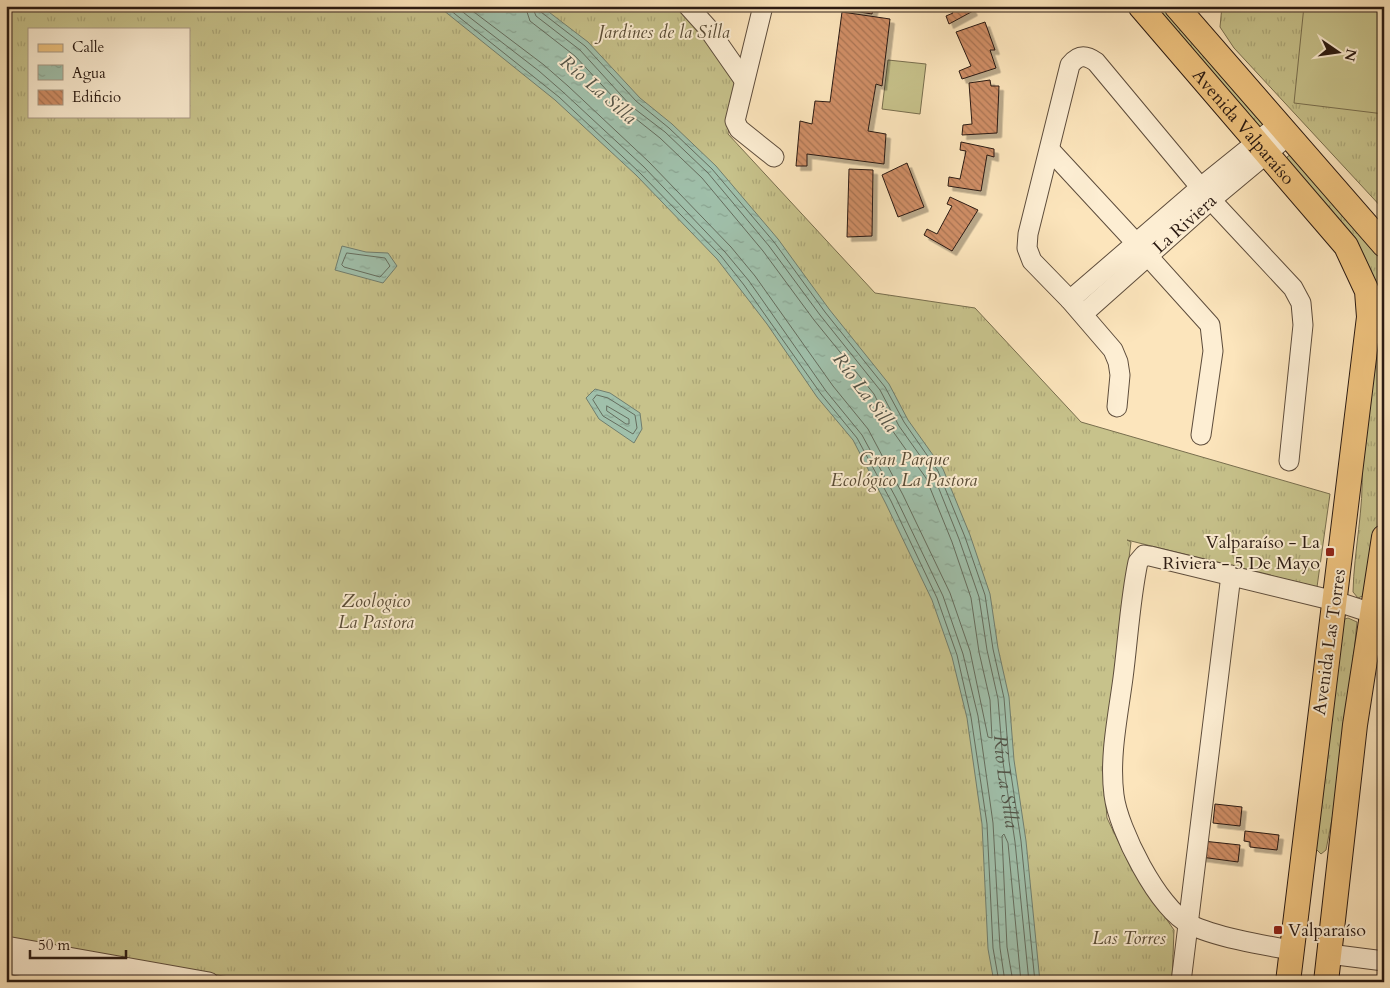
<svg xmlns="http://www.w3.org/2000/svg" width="1390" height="988" font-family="Cardo,serif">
  <defs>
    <pattern id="grass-tufts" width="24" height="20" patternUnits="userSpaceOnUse" patternTransform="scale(1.25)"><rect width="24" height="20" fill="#c7c28b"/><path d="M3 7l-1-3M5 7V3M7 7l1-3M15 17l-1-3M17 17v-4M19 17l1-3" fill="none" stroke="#aba677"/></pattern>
    <pattern id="water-ripples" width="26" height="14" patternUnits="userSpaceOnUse" patternTransform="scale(1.25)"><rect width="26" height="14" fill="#a0c0ab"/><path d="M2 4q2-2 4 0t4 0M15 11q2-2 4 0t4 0" fill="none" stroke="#8aa492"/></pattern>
    <pattern id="building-back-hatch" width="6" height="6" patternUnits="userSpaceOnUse" patternTransform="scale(1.25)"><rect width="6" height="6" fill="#cf8e66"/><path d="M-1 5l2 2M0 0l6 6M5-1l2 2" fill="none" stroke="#a87353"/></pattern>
    <filter id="shadow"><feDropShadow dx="4.5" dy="4.5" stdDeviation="0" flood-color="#0004"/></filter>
  </defs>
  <rect width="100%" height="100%" fill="#fce5bc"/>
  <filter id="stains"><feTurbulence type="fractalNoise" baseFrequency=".004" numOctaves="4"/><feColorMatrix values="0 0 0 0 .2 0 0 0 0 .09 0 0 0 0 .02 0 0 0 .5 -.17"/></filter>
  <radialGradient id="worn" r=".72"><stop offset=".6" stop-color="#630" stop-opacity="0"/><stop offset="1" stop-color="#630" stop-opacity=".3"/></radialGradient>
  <g fill="url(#grass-tufts)" stroke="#786e4e" fill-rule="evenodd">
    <path d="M6 6H674L700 32 735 80 728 134 875 293 975 308 1081 422 1330 494 1317 587 1127 540 1131 542 1103 768 1107 818 1131 868 1174 930 1172 982H259L6 940ZM29 29H189V116H29Z"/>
    <polygon points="1146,6 1171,6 1272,125 1264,138"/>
    <polygon points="1222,6 1384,6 1384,210 1234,48 1220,27"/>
    <path d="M1296 154 1384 256V479L1375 550 1367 594 1358 598 1353 592C1354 550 1364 509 1362 467L1372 291 1283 164 1288 156Z"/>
    <polygon points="1348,618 1357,622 1344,757 1326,850 1321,854 1315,848 1342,620"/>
    <polygon points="32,976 64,982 6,982 6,977"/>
  </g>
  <g fill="#c7c28b" stroke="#786e4e">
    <polygon points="1304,6 1384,6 1384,114 1294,103"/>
    <polygon points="888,60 926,64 920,114 882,109"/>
  </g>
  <g fill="url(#water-ripples)" stroke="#717e6e">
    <polygon points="438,6 541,6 588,42 640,98 672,124 716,166 778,239 829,309 889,384 908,420 943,469 970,535 990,594 998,648 1009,697 1014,760 1026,841 1040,982 994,982 988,949 982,824 967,718 952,657 932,600 886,504 853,440 817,397 767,324 717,259 636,175 555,100"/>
    <polygon points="342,246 366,252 388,253 397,266 383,283 335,270"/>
    <polygon points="595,389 610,393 640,413 642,429 634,443 599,419 586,398"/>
  </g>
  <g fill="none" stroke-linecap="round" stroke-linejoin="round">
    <g stroke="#656d5e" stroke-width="1">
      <polyline points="445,6 559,97 639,172 721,256 744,285 821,394 857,438 891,501 937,598 957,655 971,717 987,824 993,948 999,982"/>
      <polyline points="455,6 539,71 563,92 644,167 725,252 749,281 826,391 862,435 896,498 943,596 963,654 978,716 993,823 1000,948 1005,982"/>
      <polyline points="466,6 544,65 568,86 649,162 731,247 755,276 833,386 868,429 903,495 950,593 970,651 988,737 992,738 990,700 979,652 971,598 952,542 926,478 892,430 874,394 814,320 763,251 702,178 660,138 626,111 575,56 530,21 525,6"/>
      <path id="s1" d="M532 6 536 16 580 50 631 106 665 132 708 173 769 246 820 315 880 390 899 426 933 474 959 539 979 597 987 650 998 699 1003 762 1015 842 1029 982"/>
      <polyline points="539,6 541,12 585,46 636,101 669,128 712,169 774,242 825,312 885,387 904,422 938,471 965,537 985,595 993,649 1004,698 1009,761 1021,841 1035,982"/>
      <polygon points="347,253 385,258 390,266 380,277 344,267 342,265"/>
      <polygon points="597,395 608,398 635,415 637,428 633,434 603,416 593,400"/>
      <polygon points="607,406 629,419 629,424 626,424 607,411"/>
      <polyline points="1013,982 1007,947 1002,836 1004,834 1008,843 1021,982"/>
    </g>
  </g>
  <g fill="url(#building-back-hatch)" stroke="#2a1a12" filter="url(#shadow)">
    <polygon points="842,6 874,6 872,14 841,9"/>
    <polygon points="948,6 970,6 973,11 949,24 946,16 953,13"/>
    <polygon points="842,12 890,19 882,86 876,84 868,131 886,134 884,164 807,154 807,166 796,166 800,121 812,124 815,101 830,102"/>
    <polygon points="985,22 995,50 990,50 996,68 962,79 959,71 971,66 956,32"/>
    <polygon points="990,80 991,86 999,86 997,133 962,135 963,125 972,124 969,83"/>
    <polygon points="961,142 994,149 994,157 987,155 981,191 948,186 949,177 960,179 966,151 960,150"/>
    <polygon points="907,163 924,207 898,217 882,175"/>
    <polygon points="849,169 873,170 872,236 847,237"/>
    <polygon points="950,197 978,210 952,251 924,235 927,229 937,234 952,206 947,204"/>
    <polygon points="1215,804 1242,807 1240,826 1213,823"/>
    <polygon points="1245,831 1279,835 1277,850 1250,847 1250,842 1244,841"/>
    <polygon points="1203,841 1240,845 1238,862 1201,857"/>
  </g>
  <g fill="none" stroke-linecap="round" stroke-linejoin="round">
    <defs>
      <g id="minor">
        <polyline points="688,6 707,27 744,80"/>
        <polyline points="763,6 735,121 739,129 774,157"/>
        <polyline points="1050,150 1137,244 1210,325 1213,351 1201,435"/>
        <polyline points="1070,300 1201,187 1279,124"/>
        <path id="s2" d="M1083 314 1211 200 1289 135"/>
        <path d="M1117 407 1120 375 1118 362 1113 350 1070 300 1032 261 1027 248 1028 234 1070 65C1078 55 1085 54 1096 62L1211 200 1293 288 1301 303 1303 325 1289 461"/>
        <polyline points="6,946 209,982"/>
        <path d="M1291 950C1262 945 1215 937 1189 924 1158 908 1118 829 1114 795 1109 757 1118 716 1123 678 1128 640 1130 600 1138 562L1144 555 1150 556 1335 601 1384 617"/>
        <polyline points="1329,954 1384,961"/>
        <polyline points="6,964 114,982"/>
        <polyline points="1181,982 1231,575"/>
      </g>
      <g id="major">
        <path id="s3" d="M1140 6 1346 246 1367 291 1369 317 1288 982"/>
        <polyline points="1176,6 1384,245"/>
        <polyline points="1326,982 1355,725 1384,537"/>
      </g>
    </defs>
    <use href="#minor" stroke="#5e4d3c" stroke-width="21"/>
    <use href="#major" stroke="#2a1a12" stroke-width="26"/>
    <use href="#minor" stroke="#fdeed3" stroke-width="19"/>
    <use href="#major" stroke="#eec27e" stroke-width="24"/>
  </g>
  <g fill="#8f2418" stroke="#fdeed3" stroke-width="2">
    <rect x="1325" y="547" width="10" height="10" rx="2.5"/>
    <rect x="1273" y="925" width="10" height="10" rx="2.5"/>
  </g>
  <g text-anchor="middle" stroke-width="4" stroke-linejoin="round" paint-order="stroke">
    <g font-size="18" font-style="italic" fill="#594c36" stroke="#fdeed3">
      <text x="664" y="38">Jardines de la Silla</text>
      <text x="904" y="465">Gran Parque<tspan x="904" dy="21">Ecológico La Pastora</tspan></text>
      <text x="376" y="607">Zoologico<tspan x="376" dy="21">La Pastora</tspan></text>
      <text x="1129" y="944">Las Torres</text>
    </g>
    <g font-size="18" fill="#2a1a12" stroke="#fdeed3">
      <text dy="6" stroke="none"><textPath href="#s3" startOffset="159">Avenida Valparaíso</textPath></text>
      <text dy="6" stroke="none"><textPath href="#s2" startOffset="136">La Riviera</textPath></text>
      <text transform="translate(1329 642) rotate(-82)" y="6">Avenida Las Torres</text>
    </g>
    <g font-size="18" fill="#2a1a12" stroke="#fdeed3" text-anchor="end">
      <text x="1320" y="548">Valparaíso - La<tspan x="1320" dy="21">Riviera - 5 De Mayo</tspan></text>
      <text x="1288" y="936" text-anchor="start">Valparaíso</text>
    </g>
    <g font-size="19" font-style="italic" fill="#535448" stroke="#fdeed3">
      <text transform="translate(599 89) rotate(41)" y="7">Río La Silla</text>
      <text transform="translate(866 392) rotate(53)" y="7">Río La Silla</text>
      <text dy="7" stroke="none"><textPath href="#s1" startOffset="939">Río La Silla</textPath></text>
    </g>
  </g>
  <rect width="1390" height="988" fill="none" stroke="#fce5bc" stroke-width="25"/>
  <rect x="8" y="8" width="1375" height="973" fill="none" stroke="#2a1a12" stroke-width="2.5"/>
  <rect x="12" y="12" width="1365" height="963" fill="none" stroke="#2a1a12"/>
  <rect x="28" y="28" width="162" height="90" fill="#fdeed3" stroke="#a99986"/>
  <rect x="38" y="44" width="25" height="8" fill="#eec27e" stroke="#a99986"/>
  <text x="72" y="52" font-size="15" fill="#2a1a12">Calle</text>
  <rect x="38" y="65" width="25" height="15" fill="url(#water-ripples)" stroke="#a99986"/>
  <text x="72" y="78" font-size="15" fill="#2a1a12">Agua</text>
  <rect x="38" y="90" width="25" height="15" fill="url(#building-back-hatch)" stroke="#a99986"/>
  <text x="72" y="102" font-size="15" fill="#2a1a12">Edificio</text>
  <g transform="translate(1338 52) rotate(103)" stroke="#fdeed3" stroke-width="4" paint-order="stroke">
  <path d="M0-4L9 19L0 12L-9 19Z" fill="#2a1a12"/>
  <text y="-8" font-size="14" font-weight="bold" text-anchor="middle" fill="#2a1a12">N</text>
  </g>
  <path d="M30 950v8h96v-8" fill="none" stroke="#2a1a12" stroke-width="2.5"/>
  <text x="38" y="950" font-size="15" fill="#2a1a12" stroke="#fdeed3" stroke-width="4" paint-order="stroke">50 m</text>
  <rect width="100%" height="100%" filter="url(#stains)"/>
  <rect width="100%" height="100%" fill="url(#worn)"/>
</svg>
